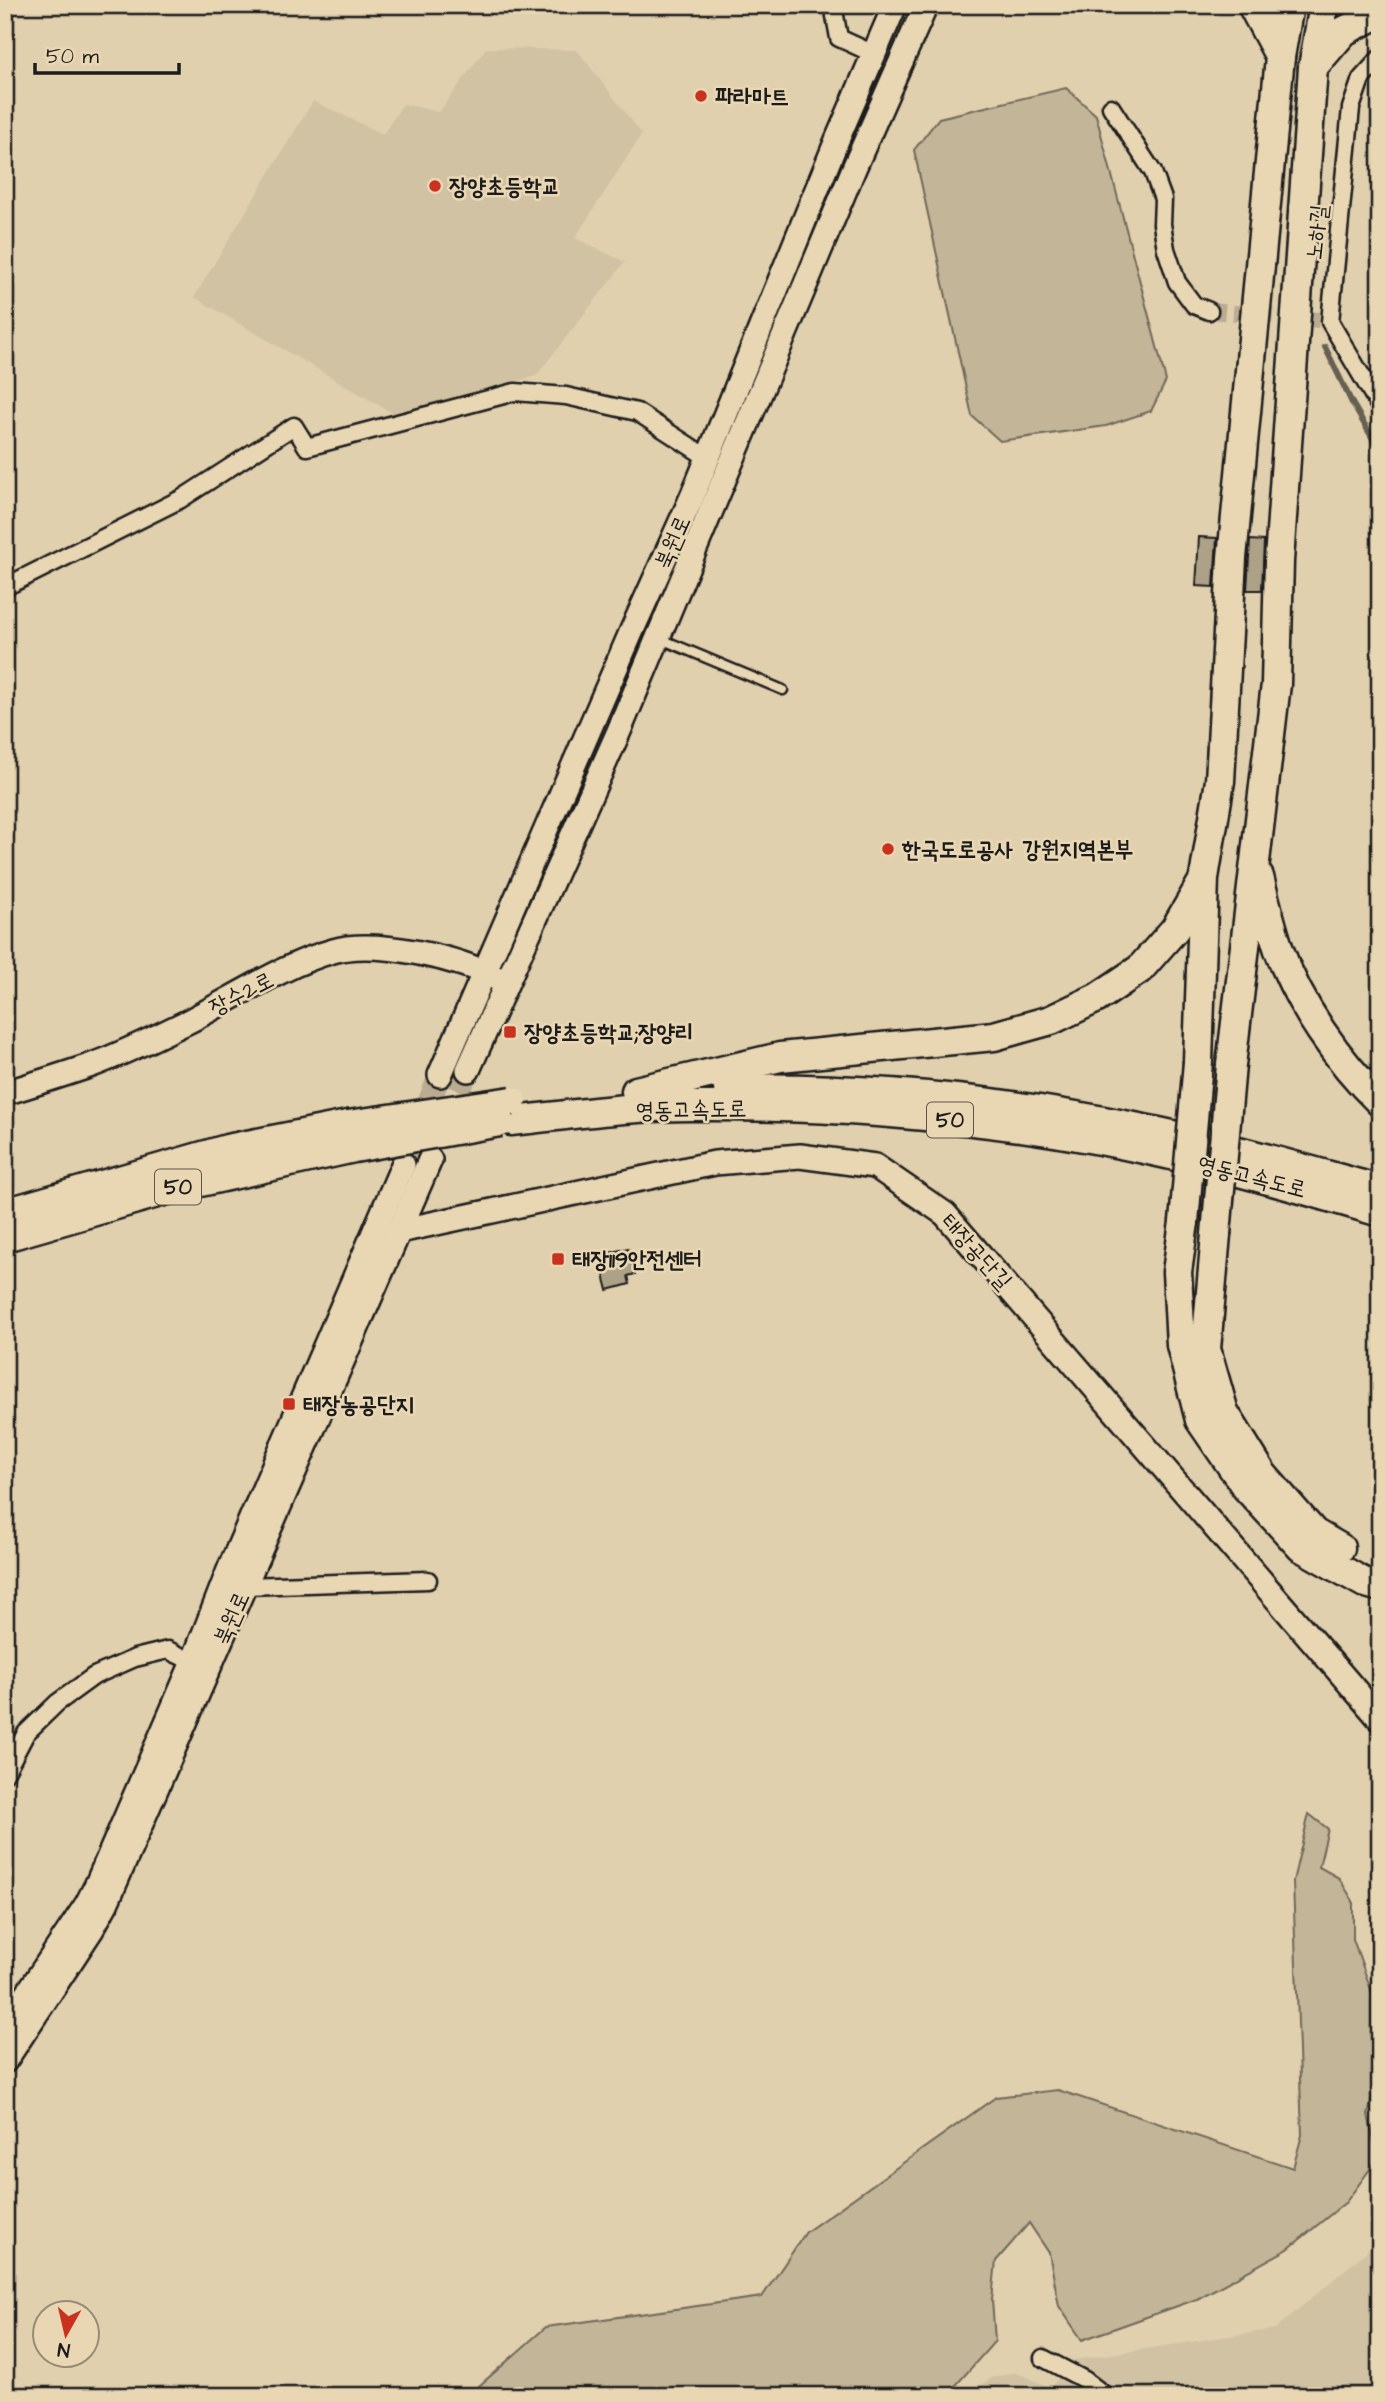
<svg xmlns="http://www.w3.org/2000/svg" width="1385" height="2401" font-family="'Architects Daughter','Poor Story',sans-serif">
  <rect width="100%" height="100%" fill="#e1d0ae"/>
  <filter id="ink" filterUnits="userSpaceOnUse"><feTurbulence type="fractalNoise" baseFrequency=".0143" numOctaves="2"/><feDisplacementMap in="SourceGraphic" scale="14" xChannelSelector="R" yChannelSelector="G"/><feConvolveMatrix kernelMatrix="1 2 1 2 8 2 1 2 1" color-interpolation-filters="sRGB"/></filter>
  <g filter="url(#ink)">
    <g fill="#d1c2a3">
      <polygon points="486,48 577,50 642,134 575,238 625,262 536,376 394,414 194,297 313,101 383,134 403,104 439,112"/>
      <polygon points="1380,2240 1380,2396 967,2396 993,2377 1017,2372 1050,2388 1073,2360 1275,2329"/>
    </g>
    <g fill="#c3b598" stroke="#70685a" stroke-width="2">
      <polygon points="1066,88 1096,115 1166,381 1151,411 1106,426 1000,441 972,416 914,150 939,118"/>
      <polygon points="1309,1814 1328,1829 1319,1867 1339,1878 1353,1901 1353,1939 1380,2015 1380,2064 1368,2115 1378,2158 1346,2202 1288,2249 1197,2299 1082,2340 1059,2306 1049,2253 1029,2223 996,2261 992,2299 995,2341 957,2384 943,2396 485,2396 479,2386 546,2327 762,2297 806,2232 996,2097 1058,2090 1293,2168 1302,2135 1293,1881"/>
    </g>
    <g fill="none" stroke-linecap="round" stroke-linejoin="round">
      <polyline stroke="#666053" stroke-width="6" points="1325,347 1352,403 1380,451"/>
    </g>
    <g fill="#ada188" stroke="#1c1c1c" stroke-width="2">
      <polygon points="1199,537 1217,538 1214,587 1196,586"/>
      <polygon points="1250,540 1264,541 1262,590 1247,590"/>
      <polygon points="628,1248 635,1274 628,1276 630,1284 608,1290 599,1256"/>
    </g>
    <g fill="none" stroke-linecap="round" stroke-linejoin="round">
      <polyline stroke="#baac91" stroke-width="16" stroke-dasharray="16 8" stroke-linecap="butt" points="1209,311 1319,320"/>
      <g stroke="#baac91" stroke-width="23" stroke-dasharray="23 11" stroke-linecap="butt">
        <polyline points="446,1122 468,1070"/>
        <polyline points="403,1165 440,1075"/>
      </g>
      <defs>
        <polyline id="lane" points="661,639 783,690"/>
        <g id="street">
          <polyline points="833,5 839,38 874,54"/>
          <polyline points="1380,58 1361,79 1351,108 1330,322 1380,407"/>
          <polyline points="1111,107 1153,172 1163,199 1162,224 1166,249 1177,282 1194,305 1209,311"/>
          <polyline points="5,587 181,499 294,426 307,447 515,392 566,396 637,412 708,458"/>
          <polyline points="246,1586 428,1580"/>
          <polyline points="5,1773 26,1733 57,1703 94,1676 135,1658 168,1650 193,1662"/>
          <polyline points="1043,2358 1085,2380 1106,2396"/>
        </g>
        <g id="secondary">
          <polyline points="468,1070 619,731 855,166 926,5"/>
          <polyline points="440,1075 633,628 692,497 837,140 895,5"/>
          <path d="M5 1093C34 1084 63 1075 92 1065 125 1053 158 1036 189 1021 234 998 285 964 333 951 374 939 462 958 498 979"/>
          <polyline points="399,1231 715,1163 800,1156 875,1166 945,1214 1380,1719"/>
          <polyline points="5,2027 87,1904 97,1884 193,1662 229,1570 403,1165"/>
          <polyline points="5,2061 92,1929 106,1904 430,1160"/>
        </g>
        <g id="highway">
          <polyline points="1252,5 1280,57"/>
          <polyline points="1313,67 1344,31 1380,13"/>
          <path d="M1259 877C1265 901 1271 926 1279 950 1299 1005 1338 1061 1380 1102"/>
          <polyline points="1198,1062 1204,878 1220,781 1232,558 1280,57 1289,5"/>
          <polyline points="1231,1065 1276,684 1279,561 1313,67 1324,5"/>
          <path d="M728 1089C865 1086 1005 1100 1139 1128 1220 1144 1300 1168 1380 1190"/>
          <polyline points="636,1091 780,1057 994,1036 1051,1020 1097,998 1140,969 1175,929 1203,881"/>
          <path d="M511 1121C571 1115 631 1106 691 1106 805 1105 921 1113 1034 1129 1151 1146 1267 1178 1380 1212"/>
          <polyline points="5,1213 227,1149 348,1125"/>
          <polyline points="1184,1222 1177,1272 1181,1345 1200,1420 1246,1487 1301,1547 1363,1582 1380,1587"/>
          <polyline points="1216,1234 1206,1349 1224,1412 1263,1475 1314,1533 1340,1548"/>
          <polyline points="5,1237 178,1187 354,1148"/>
        </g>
      </defs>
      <use href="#lane" stroke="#1c1c1c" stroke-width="13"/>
      <use href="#street" stroke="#1c1c1c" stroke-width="21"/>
      <use href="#secondary" stroke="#1c1c1c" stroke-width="28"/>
      <use href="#highway" stroke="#1c1c1c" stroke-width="33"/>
      <use href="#lane" stroke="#e9d7b4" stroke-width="8"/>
      <use href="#street" stroke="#e9d7b4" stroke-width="16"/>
      <use href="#secondary" stroke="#e9d7b4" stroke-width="23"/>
      <use href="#highway" stroke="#e9d7b4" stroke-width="28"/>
      <defs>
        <g id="highway-bridge">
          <polyline points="348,1125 512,1101"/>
          <polyline points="354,1148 500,1122"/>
          <polyline points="1184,1222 1198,1062"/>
          <polyline points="1216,1234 1231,1065"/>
        </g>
      </defs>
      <use href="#highway-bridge" stroke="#1c1c1c" stroke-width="33" stroke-linecap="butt"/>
      <use href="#highway-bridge" stroke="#e9d7b4" stroke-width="28"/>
    </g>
  </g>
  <g fill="#c8321e" stroke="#e9d7b4" stroke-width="2.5">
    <circle cx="701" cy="96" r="7"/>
    <circle cx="435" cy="186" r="7"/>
    <circle cx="888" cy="849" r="7"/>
    <rect x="503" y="1025" width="14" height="14" rx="3.5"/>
    <rect x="551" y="1252" width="14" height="14" rx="3.5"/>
    <rect x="282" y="1397" width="14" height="14" rx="3.5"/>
  </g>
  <g text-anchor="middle" stroke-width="5" stroke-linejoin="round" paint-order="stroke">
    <g fill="#e9d7b4" stroke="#5a544a" stroke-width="2">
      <rect x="927" y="1102.5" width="46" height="35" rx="5"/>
      <rect x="155" y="1169.5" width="46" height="35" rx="5"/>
    </g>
    <g font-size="21" font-weight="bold" fill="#1c1c1c">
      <text x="950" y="1127">50</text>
      <text x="178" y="1194">50</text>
    </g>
    <g font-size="23" font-weight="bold" fill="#1c1c1c" stroke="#e9d7b4" text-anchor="start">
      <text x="715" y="104">파라마트</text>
      <text x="449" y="194">장양초등학교</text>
      <text x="902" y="857">한국도로공사 강원지역본부</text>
      <text x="524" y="1040">장양초등학교;장양리</text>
      <text x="572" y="1267">태장119안전센터</text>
      <text x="303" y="1412">태장농공단지</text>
    </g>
    <g font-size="23" fill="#1c1c1c" stroke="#e9d7b4">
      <text transform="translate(1316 232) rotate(-84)" y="8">노하길</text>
      <text transform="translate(672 542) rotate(-66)" y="8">북원로</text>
      <text transform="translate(241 993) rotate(-27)" y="8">장수2로</text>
      <text transform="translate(691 1109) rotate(-1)" y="8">영동고속도로</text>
      <text transform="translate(1252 1176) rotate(14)" y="8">영동고속도로</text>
      <text transform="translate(977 1251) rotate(48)" y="8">태장공단길</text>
      <text transform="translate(231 1618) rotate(-66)" y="8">북원로</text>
    </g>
  </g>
  <rect width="1385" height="2401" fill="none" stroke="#e9d7b4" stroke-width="28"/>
  <rect x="14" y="14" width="1357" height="2373" fill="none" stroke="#1c1c1c" stroke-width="2.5" filter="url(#ink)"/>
  <g transform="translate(66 2334) rotate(188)"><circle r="33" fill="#e9d7b4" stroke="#978c77" stroke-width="2"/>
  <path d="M0-5L12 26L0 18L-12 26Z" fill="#c8321e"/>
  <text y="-10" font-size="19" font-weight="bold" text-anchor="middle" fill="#1c1c1c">N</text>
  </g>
  <path d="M35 63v10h144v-10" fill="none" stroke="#1c1c1c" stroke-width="3.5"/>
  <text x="46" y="63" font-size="21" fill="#1c1c1c" stroke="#e9d7b4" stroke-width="5" paint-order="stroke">50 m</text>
</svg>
